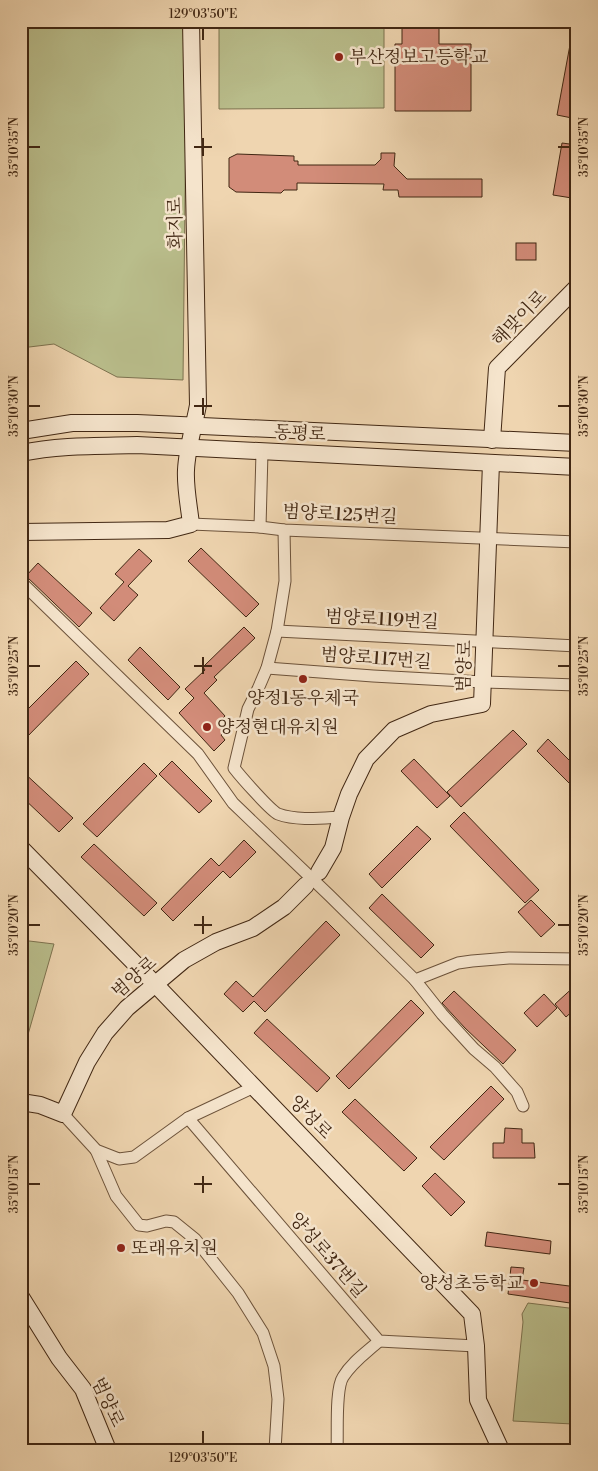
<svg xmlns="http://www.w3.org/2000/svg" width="598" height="1471" font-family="'Libre Bodoni','Noto Serif KR',serif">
  <rect width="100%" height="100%" fill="#efd5b0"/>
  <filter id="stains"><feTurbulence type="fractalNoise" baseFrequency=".004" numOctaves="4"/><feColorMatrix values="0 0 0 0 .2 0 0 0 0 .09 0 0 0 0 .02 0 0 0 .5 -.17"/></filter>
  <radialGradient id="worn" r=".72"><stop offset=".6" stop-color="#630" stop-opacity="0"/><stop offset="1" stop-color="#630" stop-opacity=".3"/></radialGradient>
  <g fill="#b9bd8b" stroke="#7d724f">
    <polygon points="21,21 187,21 183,380 117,377 54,344 21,348"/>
    <polygon points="219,21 384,21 384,108 219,109"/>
    <polygon points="21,940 54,944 23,1052 21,1052"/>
    <polygon points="528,1303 577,1309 577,1392 573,1424 513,1421 523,1322 522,1314"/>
  </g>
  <g fill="#d28c79" stroke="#412713">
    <polygon points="402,21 439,21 439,44 471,44 471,111 395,111 395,44 402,44"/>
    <polygon points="572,34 577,34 577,119 557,115"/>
    <polygon points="562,143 577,145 577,169 572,198 553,195"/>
    <polygon points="381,153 395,153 394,166 407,179 482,179 482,197 399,197 398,190 383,190 384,184 297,183 297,190 284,190 281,193 236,192 229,187 229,158 237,154 294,156 294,161 298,161 298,165 375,165 381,159"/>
    <rect x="516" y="243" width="20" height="17"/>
    <polygon points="201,548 259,604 246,617 188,561"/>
    <polygon points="139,549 152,561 128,586 138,595 114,621 100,608 124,582 115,574"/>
    <polygon points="38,563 92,613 79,627 26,576"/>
    <polygon points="244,627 255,638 214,677 217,680 204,693 225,716 218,723 226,731 221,735 225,740 214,751 179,713 194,698 185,689 205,670 203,667"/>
    <polygon points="140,647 180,687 168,700 128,660"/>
    <polygon points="76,661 89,674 21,743 21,716"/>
    <polygon points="513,730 527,744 461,807 447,792"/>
    <polygon points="548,739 577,768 577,791 537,751"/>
    <polygon points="414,759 450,796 437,808 401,771"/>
    <polygon points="172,761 212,801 199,813 159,774"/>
    <polygon points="144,763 157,776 97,837 83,824"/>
    <polygon points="21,770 73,818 59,832 21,796"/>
    <polygon points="464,812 539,890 525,903 450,826"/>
    <polygon points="417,826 431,839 382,888 369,874"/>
    <polygon points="244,840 256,852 230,878 223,871 173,921 161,909 211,858 219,866"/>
    <polygon points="94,844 157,903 144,916 81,857"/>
    <polygon points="382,894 434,945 421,958 369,908"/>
    <polygon points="531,900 555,924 541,937 518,912"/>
    <polygon points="326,921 340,935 265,1012 254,1001 243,1012 224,994 236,981 253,997"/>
    <polygon points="577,984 577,1007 566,1017 555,1004"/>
    <polygon points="454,991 516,1050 503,1064 465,1028 442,1003"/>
    <polygon points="544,994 557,1008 537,1027 524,1013"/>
    <polygon points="411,1000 424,1013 349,1089 336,1076"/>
    <polygon points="267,1019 330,1078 317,1092 254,1033"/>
    <polygon points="491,1086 504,1099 444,1160 430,1147"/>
    <polygon points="355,1099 417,1158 404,1171 342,1112"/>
    <polygon points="505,1128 522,1129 522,1143 534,1143 535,1158 493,1158 493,1143 504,1143"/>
    <polygon points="435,1173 465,1202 451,1216 422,1186"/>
    <polygon points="487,1232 551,1241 550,1254 485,1246"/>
    <polygon points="511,1267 524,1268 522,1280 577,1287 577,1304 508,1294"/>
  </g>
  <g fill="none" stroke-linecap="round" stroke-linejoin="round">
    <defs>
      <g id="street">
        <polyline points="191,524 260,527 284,530 577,542"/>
        <polyline points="260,527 262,452"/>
        <path d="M284 530 285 581 277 631 267 668 258 689 248 709 234 768C241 777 270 810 278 814 297 821 322 818 341 817"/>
        <polyline points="21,582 198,754 233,803 330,896 415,980 458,963 472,961 509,958 577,959"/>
        <polyline points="277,631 577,646"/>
        <polyline points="267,668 373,676 483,682 577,685"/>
        <polyline points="415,980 442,1014 474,1049 495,1067 517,1092 523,1106"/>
        <polyline points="63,1114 96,1150 119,1159 134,1157 188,1118 254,1087"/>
        <polyline points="188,1118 379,1341 476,1346"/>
        <polyline points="96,1150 116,1196 139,1225 147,1226 166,1221 174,1222 195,1239 238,1293 263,1333 274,1366 278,1399 275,1450"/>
        <path d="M337 1450C338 1433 335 1389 343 1377 352 1362 367 1352 379 1341"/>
      </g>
      <g id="secondary">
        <polyline points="21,431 72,423 137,423 577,443"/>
        <polyline points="492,440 497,368 577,287"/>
        <path d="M21 453C59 445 98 446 137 445L577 467"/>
        <path d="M21 532 168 530 191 524C189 506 185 487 186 470 187 448 194 427 198 405L191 21"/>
        <polyline points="21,848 155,984 472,1314 476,1346 478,1400 501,1450"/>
        <polyline points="319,872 333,848 341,817 349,794 366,759 394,730 431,714 482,704 491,463"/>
        <polyline points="21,1102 40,1105 63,1114 87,1062 105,1033 127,1008 184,960 216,942 253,928 284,907 306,885"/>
        <polyline points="21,1297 59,1358 83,1389 108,1450"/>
      </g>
    </defs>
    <use href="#street" stroke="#6c523a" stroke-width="13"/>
    <use href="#secondary" stroke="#412713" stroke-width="18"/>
    <use href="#street" stroke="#f5e4cc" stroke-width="11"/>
    <use href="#secondary" stroke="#f5e4cc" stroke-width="16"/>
  </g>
  <path fill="none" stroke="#412713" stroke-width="2" d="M203 28V40M203 138V156M28 147H40M194 147H212M558 147H570M203 398V415M28 406H40M194 406H212M558 406H570M203 657V674M28 666H40M194 666H212M558 666H570M203 916V934M28 925H40M194 925H212M558 925H570M203 1176V1193M28 1184H40M194 1184H212M558 1184H570M203 1431V1444"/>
  <g fill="#8f2418" stroke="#f5e4cc" stroke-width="2">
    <circle cx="339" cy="57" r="5"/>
    <circle cx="303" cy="679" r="5"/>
    <circle cx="207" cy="727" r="5"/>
    <circle cx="121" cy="1248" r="5"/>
    <circle cx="534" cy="1283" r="5"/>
  </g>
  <g text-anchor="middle" stroke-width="5" stroke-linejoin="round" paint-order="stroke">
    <g font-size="18" fill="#412713" stroke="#f5e4cc" text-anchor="start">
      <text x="349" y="63">부산정보고등학교</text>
      <text x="303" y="704" text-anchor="middle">양정1동우체국</text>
      <text x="217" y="733">양정현대유치원</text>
      <text x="131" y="1254">또래유치원</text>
      <text x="524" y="1289" text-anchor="end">양성초등학교</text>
    </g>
    <g font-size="18" fill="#412713" stroke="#f5e4cc">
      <text transform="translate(175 223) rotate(-91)" y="6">화지로</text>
      <text transform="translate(519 318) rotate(-46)" y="6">해맞이로</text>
      <text transform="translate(300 433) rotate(3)" y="6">동평로</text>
      <text transform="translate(340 514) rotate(3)" y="6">범양로125번길</text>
      <text transform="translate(382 619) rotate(3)" y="6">범양로119번길</text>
      <text transform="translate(376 658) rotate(4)" y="6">범양로117번길</text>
      <text transform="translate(464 666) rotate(-88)" y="6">범양로</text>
      <text transform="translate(134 977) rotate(-41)" y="6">범양로</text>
      <text transform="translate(311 1117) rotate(46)" y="6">양성로</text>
      <text transform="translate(328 1255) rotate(49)" y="6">양성로37번길</text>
      <text transform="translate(108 1402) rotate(65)" y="6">범양로</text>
    </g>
  </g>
  <rect width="598" height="1471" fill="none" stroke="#efd5b0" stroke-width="55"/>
  <rect x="28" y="28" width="542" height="1416" fill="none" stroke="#412713" stroke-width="2"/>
  <g font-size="12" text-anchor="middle" fill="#412713">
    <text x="203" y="18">129°03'50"E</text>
    <text transform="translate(14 147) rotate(-90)" y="4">35°10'35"N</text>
    <text transform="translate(584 147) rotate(-90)" y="4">35°10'35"N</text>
    <text transform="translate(14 406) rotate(-90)" y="4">35°10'30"N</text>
    <text transform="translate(584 406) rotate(-90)" y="4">35°10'30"N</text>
    <text transform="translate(14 666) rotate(-90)" y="4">35°10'25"N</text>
    <text transform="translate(584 666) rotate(-90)" y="4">35°10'25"N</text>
    <text transform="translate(14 925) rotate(-90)" y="4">35°10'20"N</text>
    <text transform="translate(584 925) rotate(-90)" y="4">35°10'20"N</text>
    <text transform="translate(14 1184) rotate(-90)" y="4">35°10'15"N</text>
    <text transform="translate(584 1184) rotate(-90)" y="4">35°10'15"N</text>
    <text x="203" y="1462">129°03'50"E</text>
  </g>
  <rect width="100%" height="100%" filter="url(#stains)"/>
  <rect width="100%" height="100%" fill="url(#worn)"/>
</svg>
